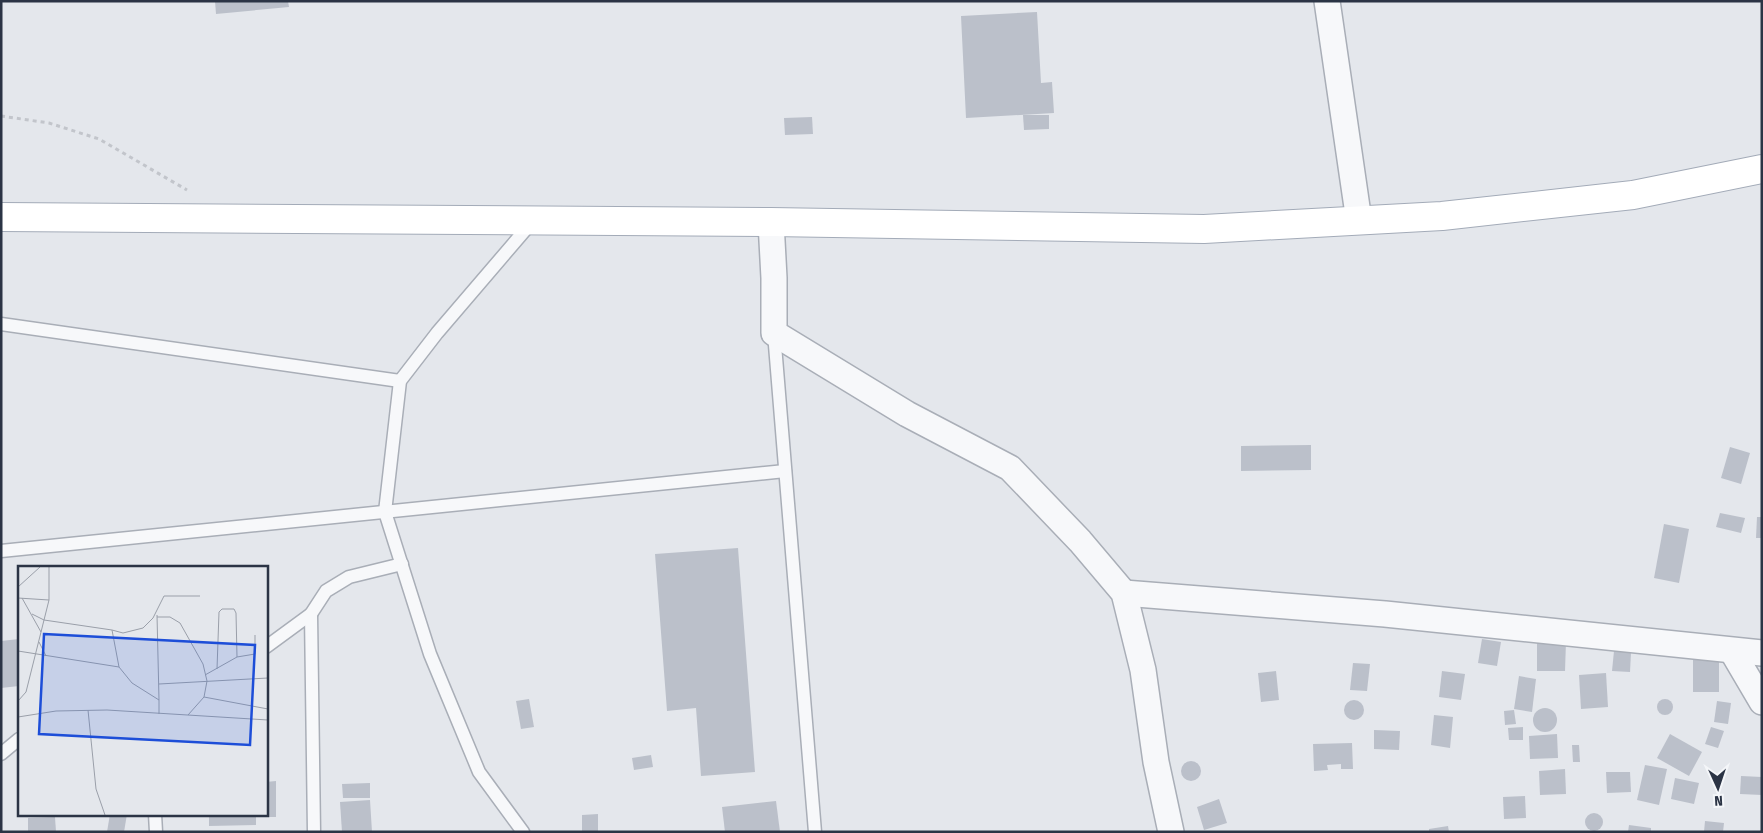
<svg xmlns="http://www.w3.org/2000/svg" width="1763" height="833" font-family="'Fira Sans Condensed',sans-serif">
  <rect width="100%" height="100%" fill="#e4e7ec"/>
  <g fill="#bbc0ca">
    <polygon points="215,1 288,1 289,7 216,14"/>
    <polygon points="1037,12 1041,83 1052,82 1054,113 966,118 961,16"/>
    <polygon points="1023,115 1049,115 1049,129 1024,130"/>
    <polygon points="812,117 813,134 785,135 784,118"/>
    <polygon points="1311,445 1311,470 1241,471 1241,446"/>
    <polygon points="1730,447 1750,453 1741,484 1721,478"/>
    <polygon points="1720,513 1745,518 1741,533 1716,527"/>
    <polygon points="1757,517 1762,517 1762,538 1756,538"/>
    <polygon points="1664,524 1689,529 1679,583 1654,578"/>
    <polygon points="738,548 755,772 701,776 696,708 667,711 655,554"/>
    <polygon points="19,639 19,686 1,688 1,641"/>
    <polygon points="1482,639 1501,642 1497,666 1478,663"/>
    <polygon points="1537,641 1566,641 1565,671 1537,671"/>
    <polygon points="1614,651 1631,652 1630,672 1612,671"/>
    <rect x="1693" y="660" width="26" height="32"/>
    <polygon points="1353,663 1370,664 1367,691 1350,690"/>
    <polygon points="1276,671 1279,700 1261,702 1258,673"/>
    <polygon points="1442,671 1465,674 1461,700 1439,697"/>
    <polygon points="1606,673 1608,707 1581,709 1579,675"/>
    <polygon points="1519,676 1536,679 1532,712 1514,709"/>
    <polygon points="529,699 534,727 521,729 516,701"/>
    <circle cx="1665" cy="707" r="8"/>
    <circle cx="1354" cy="710" r="10"/>
    <polygon points="1717,701 1731,703 1728,724 1714,722"/>
    <circle cx="1545" cy="720" r="12"/>
    <polygon points="1514,710 1516,724 1505,725 1504,711"/>
    <polygon points="1434,715 1453,717 1450,748 1431,745"/>
    <polygon points="1523,727 1523,740 1509,740 1508,728"/>
    <polygon points="1711,727 1724,731 1718,748 1705,744"/>
    <polygon points="1374,730 1400,731 1399,750 1374,749"/>
    <polygon points="1557,734 1558,758 1530,759 1529,736"/>
    <polygon points="1670,734 1702,752 1689,776 1657,758"/>
    <polygon points="1352,743 1353,769 1341,769 1341,764 1327,765 1328,770 1314,771 1313,744"/>
    <polygon points="1572,745 1579,745 1580,762 1573,762"/>
    <polygon points="651,755 653,767 634,770 632,758"/>
    <circle cx="1191" cy="771" r="10"/>
    <polygon points="1645,765 1667,769 1659,805 1637,800"/>
    <polygon points="1565,769 1566,794 1540,795 1539,771"/>
    <polygon points="1606,772 1630,772 1631,792 1607,793"/>
    <polygon points="1741,776 1762,777 1762,795 1740,794"/>
    <polygon points="1675,778 1699,783 1694,804 1671,799"/>
    <polygon points="276,781 276,817 262,817 262,814 266,814 266,782"/>
    <polygon points="370,783 370,798 343,798 342,784"/>
    <polygon points="1525,796 1526,818 1504,819 1503,797"/>
    <polygon points="1219,799 1227,823 1204,830 1197,807"/>
    <polygon points="370,800 372,832 342,832 340,802"/>
    <polygon points="776,801 780,832 725,832 722,807"/>
    <circle cx="1594" cy="822" r="9"/>
    <polygon points="110,814 127,814 124,832 107,832"/>
    <polygon points="209,814 256,814 256,825 209,826"/>
    <polygon points="598,814 598,832 582,832 582,815"/>
    <polygon points="55,817 56,832 28,832 28,818"/>
    <polygon points="1705,821 1724,823 1723,832 1704,832"/>
    <polygon points="1629,825 1651,828 1651,832 1628,832"/>
    <polygon points="1448,826 1449,832 1429,832 1429,829"/>
  </g>
  <g fill="none" stroke-linecap="round" stroke-linejoin="round">
    <defs>
      <g id="lane">
        <polyline points="1,324 400,381"/>
        <polyline points="774,333 815,832"/>
        <polyline points="1,551 785,471"/>
        <polyline points="311,614 314,832"/>
        <polyline points="266,647 311,614 326,591 349,577 402,564"/>
        <polyline points="1,754 19,739"/>
        <polyline points="155,814 156,832"/>
        <polyline points="523,832 479,772 430,654 385,512 400,381 437,333 532,222"/>
      </g>
      <g id="street">
        <polyline points="1327,1 1359,221"/>
        <polyline points="771,222 774,278 774,333 907,414 1010,468 1080,541 1124,593 1143,670 1156,762 1171,832"/>
        <polyline points="1124,593 1385,614 1762,653"/>
        <polyline points="1732,651 1762,702"/>
      </g>
      <polyline id="primary" points="1,217 771,222 1204,229 1442,216 1633,195 1762,169"/>
    </defs>
    <use href="#lane" stroke="#a9aeb7" stroke-width="15"/>
    <use href="#street" stroke="#a9aeb7" stroke-width="28"/>
    <use href="#primary" stroke="#a3abb8" stroke-width="30"/>
    <polyline stroke="#c2c5cb" stroke-width="3" stroke-dasharray="4 4" stroke-linecap="butt" points="1,116 49,123 99,139 187,190"/>
    <use href="#lane" stroke="#f7f8fa" stroke-width="12"/>
    <use href="#street" stroke="#f7f8fa" stroke-width="25"/>
    <use href="#primary" stroke="#fff" stroke-width="28"/>
  </g>
  <g transform="translate(18 566)">
    <rect width="250" height="250" fill="#e4e7ec"/>
    <path fill="none" stroke="#9a9fa9" stroke-width="1" d="M0 21 22 1M0 32 31 34M4 32 23 66M14 48 26 54 94 64M139 49 141 134M139 51H152L162 57 185 98 189 115 186 131 170 149M21 76 28 90M0 85 101 101M199 103 201 46 204 43H216L218 47 219 91M187 109 219 91 237 88V69M141 118 250 112M186 131 250 143M0 135 8 126 31 34V1M70 144 78 223 87 249M141 148V134L114 117 101 101 94 64 105 67 125 62 135 52 146 30H182M0 151 38 145 89 144 250 154"/>
    <path fill="#1d4ed8" fill-opacity="0.15" stroke="#1d4ed8" stroke-width="2.5" d="M26 68 237 79 232 179 21 168Z"/>
    <rect width="250" height="250" fill="none" stroke="#2b3445" stroke-width="2.5"/>
  </g>
  <rect width="1763" height="833" fill="none" stroke="#2b3445" stroke-width="5"/>
  <g transform="translate(1718 788) rotate(177)" stroke="#f4f6f9" stroke-width="4" paint-order="stroke">
  <path d="M0-4L9 19L0 12L-9 19Z" fill="#2b3445"/>
  <text y="-8" font-size="14" font-weight="bold" text-anchor="middle" fill="#2b3445">N</text>
  </g>
</svg>
